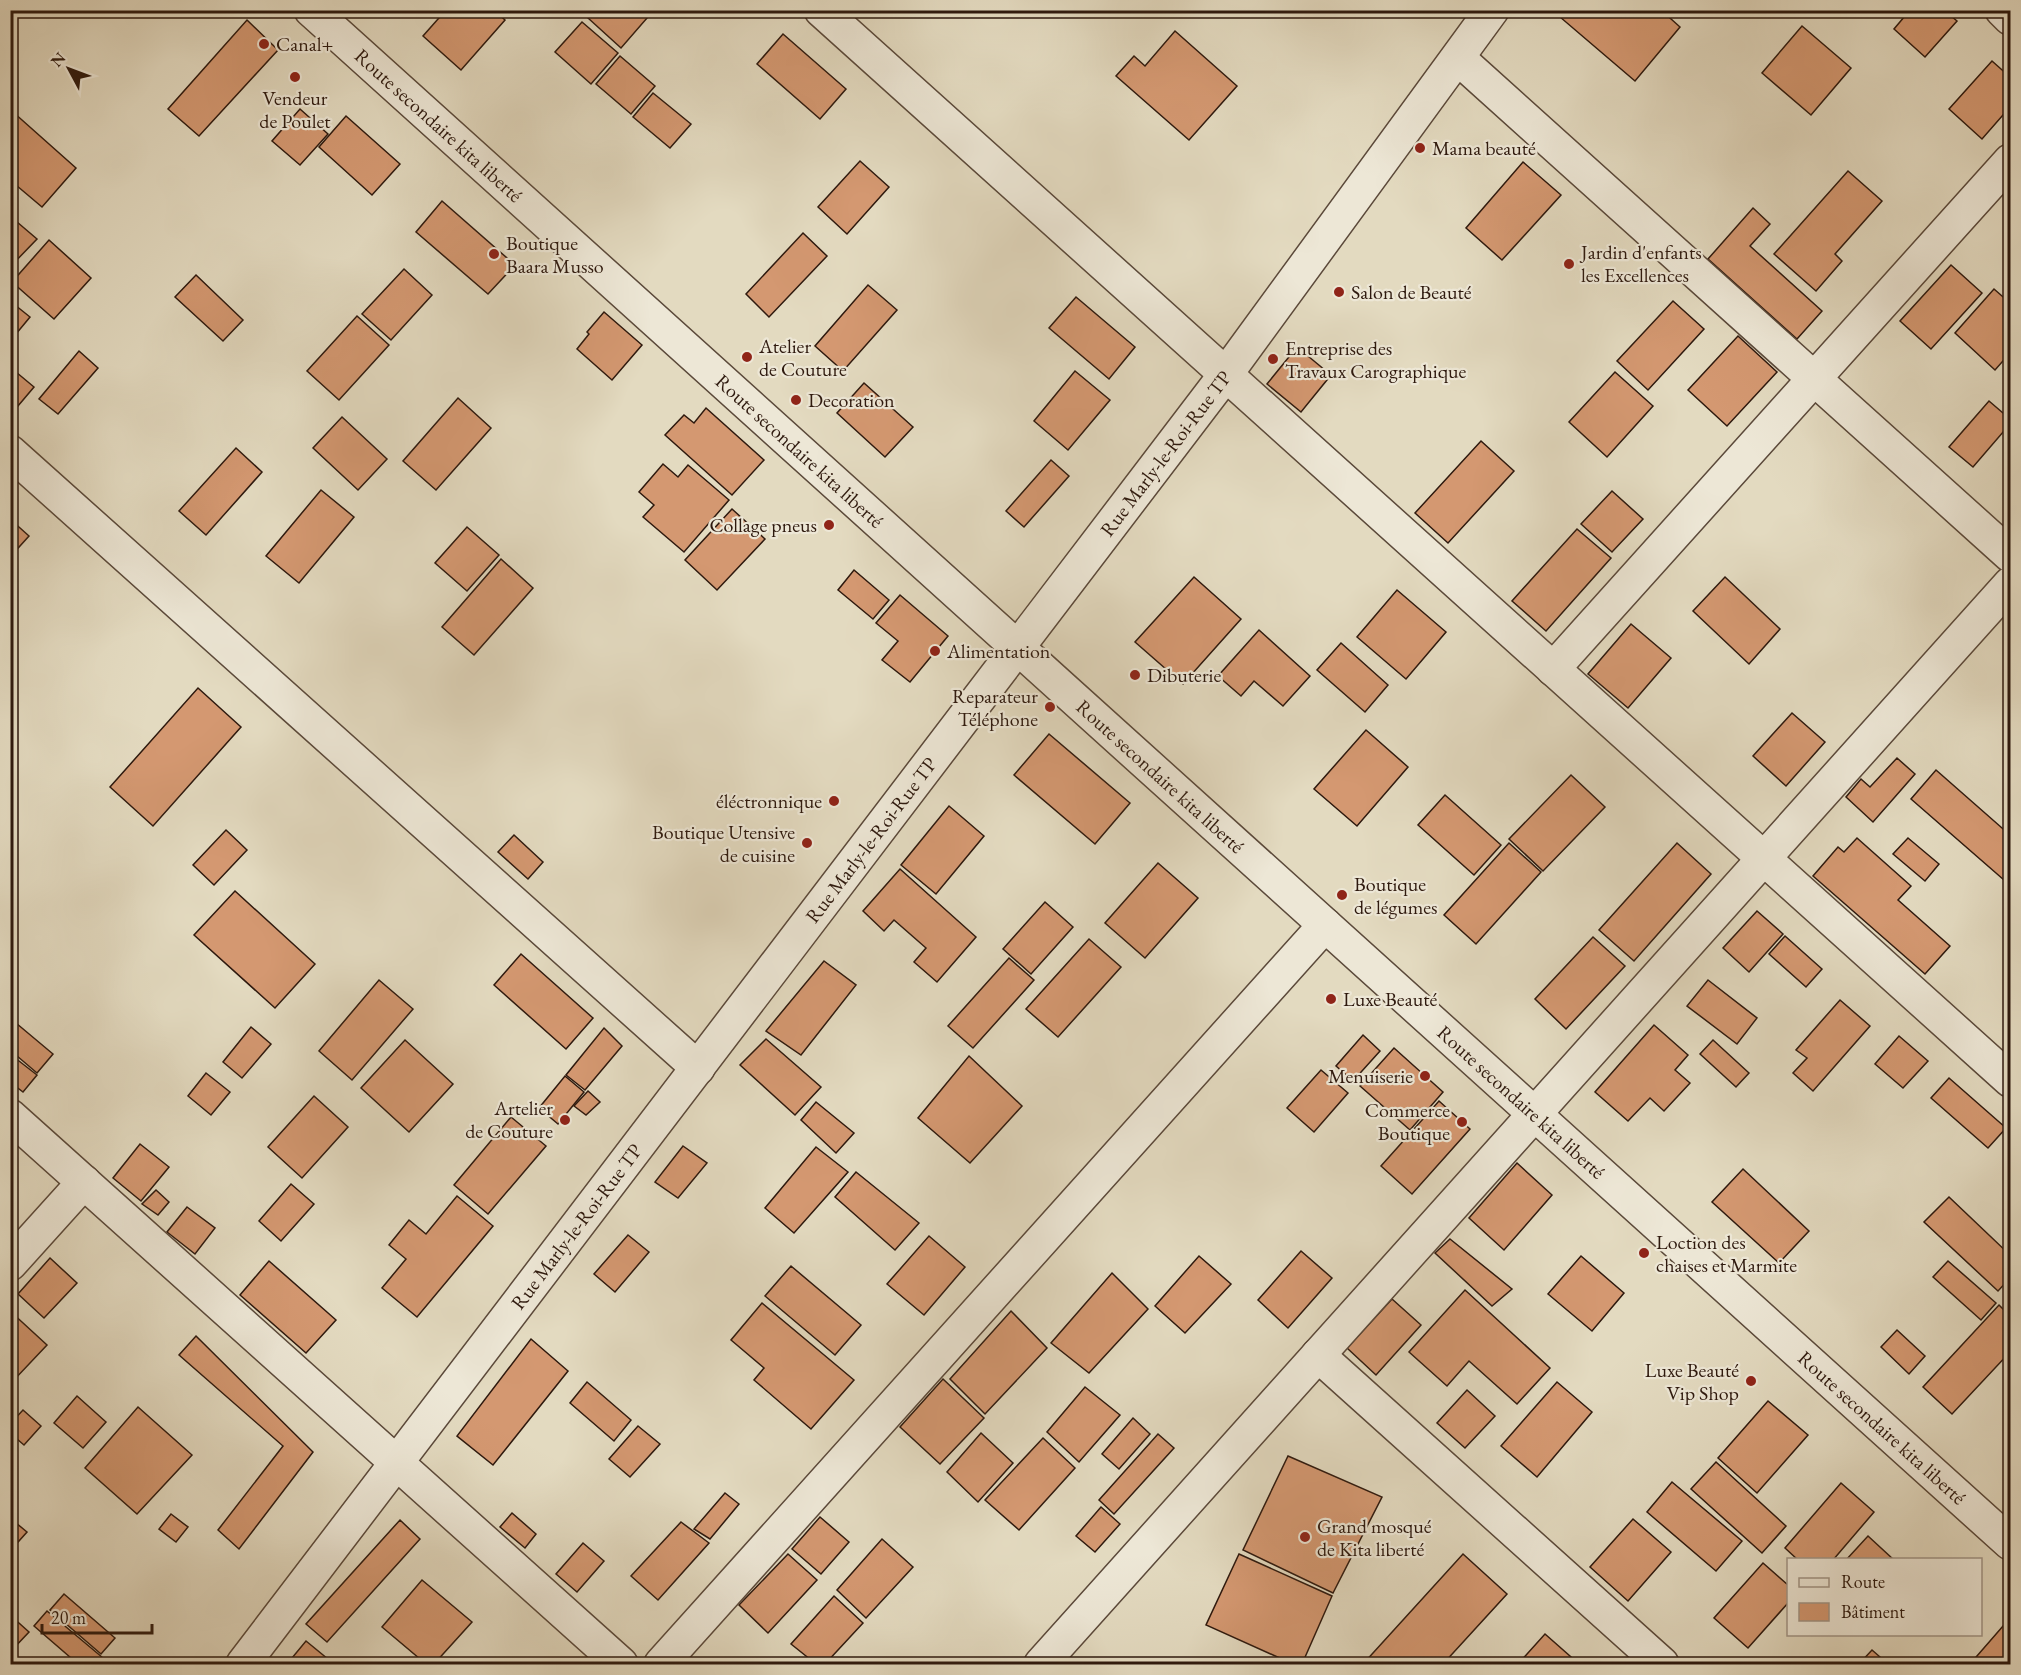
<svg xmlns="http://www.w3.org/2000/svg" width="2021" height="1675" font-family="'EB Garamond',serif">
  <rect width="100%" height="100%" fill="#e3dac0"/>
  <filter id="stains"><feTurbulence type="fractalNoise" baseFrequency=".00333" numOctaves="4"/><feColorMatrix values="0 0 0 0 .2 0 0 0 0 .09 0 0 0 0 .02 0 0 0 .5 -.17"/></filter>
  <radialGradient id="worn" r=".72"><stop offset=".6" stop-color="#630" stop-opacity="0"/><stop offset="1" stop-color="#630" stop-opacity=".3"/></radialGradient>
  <g fill="#d49871" stroke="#2e190e" stroke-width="1.5">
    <polygon points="446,10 494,10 505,20 461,70 423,36"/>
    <polygon points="595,10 654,10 621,48 588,18"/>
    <polygon points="1565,10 1661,10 1680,27 1635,81 1560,17"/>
    <polygon points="1910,10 1944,10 1957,21 1925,57 1894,29"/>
    <polygon points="247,20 278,50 199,136 168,109"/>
    <polygon points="582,22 618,53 591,84 555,52"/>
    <polygon points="1802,26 1851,68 1811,115 1762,73"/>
    <polygon points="1175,31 1237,86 1189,140 1116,76 1134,56 1145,66"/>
    <polygon points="783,34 846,89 820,119 757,64"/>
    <polygon points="620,56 655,86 631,114 596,84"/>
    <polygon points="1992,61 2010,77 2010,107 1982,139 1949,109"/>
    <polygon points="653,93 691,124 670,148 633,117"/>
    <polygon points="300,109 328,134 300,165 272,141"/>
    <polygon points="13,112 76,168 42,207 10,180 10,115"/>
    <polygon points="346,116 400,164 372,195 319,147"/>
    <polygon points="860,161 889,187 847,234 818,207"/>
    <polygon points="1523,162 1561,195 1502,260 1466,228"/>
    <polygon points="1848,171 1882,201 1835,254 1842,261 1816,291 1774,254"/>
    <polygon points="442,201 515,265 488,294 416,232"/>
    <polygon points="1753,208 1770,224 1750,246 1822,311 1797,339 1708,259"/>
    <polygon points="10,216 37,239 10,267"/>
    <polygon points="803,233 827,256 769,317 746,294"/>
    <polygon points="49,240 91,278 54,319 12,282"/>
    <polygon points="1951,265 1982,293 1931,349 1900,321"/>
    <polygon points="404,269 432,295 391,340 362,314"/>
    <polygon points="196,275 243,320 223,341 175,297"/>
    <polygon points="868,285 897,310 843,371 815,346"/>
    <polygon points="1994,289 2010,303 2010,353 1995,370 1955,333"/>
    <polygon points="1076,297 1135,347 1109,379 1049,328"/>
    <polygon points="10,301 30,317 16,334 10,329"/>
    <polygon points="1673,301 1704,329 1648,390 1617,361"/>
    <polygon points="604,312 642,345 612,380 577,349 589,334 587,332"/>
    <polygon points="357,316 389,345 339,400 307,371"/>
    <polygon points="1738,336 1777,372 1727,426 1688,390"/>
    <polygon points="1297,347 1331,375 1301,412 1267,384"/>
    <polygon points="79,351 98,368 58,414 39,399"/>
    <polygon points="10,367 34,387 12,413 10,412"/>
    <polygon points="1075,371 1110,400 1068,450 1034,421"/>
    <polygon points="1615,372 1653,406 1607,457 1569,422"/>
    <polygon points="864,383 913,427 885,457 837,413"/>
    <polygon points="458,398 491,428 436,490 403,461"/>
    <polygon points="1989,401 2010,419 2010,424 1973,467 1949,447"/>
    <polygon points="706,408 764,460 732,495 665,435 684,415 694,423"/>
    <polygon points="342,417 387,459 358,490 313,448"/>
    <polygon points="1481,441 1514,471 1448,543 1415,513"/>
    <polygon points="236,448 262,472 206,535 179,511"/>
    <polygon points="1051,460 1069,476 1024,527 1006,511"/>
    <polygon points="663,464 678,477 688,465 729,500 684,552 643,517 654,505 639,492"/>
    <polygon points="321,490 354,517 299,583 266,556"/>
    <polygon points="1612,491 1643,519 1612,552 1581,524"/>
    <polygon points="732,509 765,539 717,590 685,560"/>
    <polygon points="10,519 29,536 10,557"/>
    <polygon points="467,527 499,555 467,591 435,563"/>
    <polygon points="1577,529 1611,558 1546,631 1512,601"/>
    <polygon points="501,559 533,588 474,655 442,627"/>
    <polygon points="854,570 889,600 873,619 838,590"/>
    <polygon points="1194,577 1241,619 1183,684 1135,642"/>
    <polygon points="1725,577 1780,629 1749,664 1693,611"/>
    <polygon points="1397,590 1446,632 1406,679 1357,637"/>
    <polygon points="900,595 948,636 910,682 882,660 898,641 876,623"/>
    <polygon points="1631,624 1671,658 1628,708 1588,674"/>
    <polygon points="1259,630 1310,676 1283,706 1254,681 1241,696 1218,676"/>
    <polygon points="1341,643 1388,685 1365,712 1317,670"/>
    <polygon points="198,688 241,727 153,826 110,787"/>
    <polygon points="1792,713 1825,742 1786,786 1753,756"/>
    <polygon points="1366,730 1408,767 1357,826 1314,789"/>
    <polygon points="1049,734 1130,803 1095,844 1014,775"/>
    <polygon points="1897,758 1915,774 1873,822 1846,797 1861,779 1870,787"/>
    <polygon points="1936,770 2010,835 2010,873 2004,880 1911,799"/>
    <polygon points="1571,775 1605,807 1543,871 1509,839"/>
    <polygon points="1445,795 1501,845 1474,875 1418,825"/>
    <polygon points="949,806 984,836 936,894 901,865"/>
    <polygon points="226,830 247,850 214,885 193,865"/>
    <polygon points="514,835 543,862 528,879 498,852"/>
    <polygon points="1857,838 1911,886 1898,900 1950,946 1925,974 1813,876 1838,847 1844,852"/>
    <polygon points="1908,838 1939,864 1925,881 1893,854"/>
    <polygon points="1509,843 1541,872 1476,944 1444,915"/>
    <polygon points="1677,843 1711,874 1634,961 1599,930"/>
    <polygon points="1158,863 1198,898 1145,958 1105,923"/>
    <polygon points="900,869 976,937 937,982 914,962 926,948 894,920 884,931 863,911"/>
    <polygon points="235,891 315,964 275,1008 194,935"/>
    <polygon points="1045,902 1073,927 1031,974 1003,949"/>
    <polygon points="1757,911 1783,934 1749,972 1723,948"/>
    <polygon points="1785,936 1822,969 1806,987 1769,954"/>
    <polygon points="1593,937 1625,966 1566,1029 1535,999"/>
    <polygon points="1089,939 1121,967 1058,1037 1026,1009"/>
    <polygon points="521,954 593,1018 566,1049 494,985"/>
    <polygon points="1009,958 1034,980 973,1048 948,1026"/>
    <polygon points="824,961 856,985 801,1055 766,1031"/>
    <polygon points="379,980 413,1009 352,1080 319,1051"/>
    <polygon points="1708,980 1757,1018 1737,1044 1687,1006"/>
    <polygon points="1840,1000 1870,1026 1813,1091 1793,1073 1807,1058 1796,1050"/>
    <polygon points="10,1018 53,1054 37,1073 10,1050"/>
    <polygon points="1654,1025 1688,1055 1675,1070 1690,1083 1664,1111 1650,1098 1628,1121 1595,1092"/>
    <polygon points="251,1027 271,1044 242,1078 223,1062"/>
    <polygon points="604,1028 622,1046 585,1090 566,1075"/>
    <polygon points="1363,1035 1380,1051 1353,1081 1336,1066"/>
    <polygon points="1899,1036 1928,1061 1903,1088 1875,1064"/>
    <polygon points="766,1039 821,1087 795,1115 740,1065"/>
    <polygon points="405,1040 453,1084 409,1132 361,1088"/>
    <polygon points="1713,1040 1749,1073 1736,1087 1700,1054"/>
    <polygon points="1394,1048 1443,1092 1410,1130 1360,1086"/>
    <polygon points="10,1054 37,1075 23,1092 10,1082"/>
    <polygon points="969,1056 1022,1106 970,1163 918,1118"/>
    <polygon points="1321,1070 1348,1093 1314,1132 1287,1108"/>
    <polygon points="206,1073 230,1092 211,1115 188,1096"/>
    <polygon points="565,1076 584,1092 558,1124 539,1108"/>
    <polygon points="1949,1078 2006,1128 1988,1148 1931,1098"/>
    <polygon points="588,1091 600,1102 586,1115 574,1106"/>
    <polygon points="314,1096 348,1127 302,1178 268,1147"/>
    <polygon points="1439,1101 1470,1129 1412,1194 1381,1166"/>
    <polygon points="816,1102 854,1133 836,1153 801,1120"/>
    <polygon points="511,1117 546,1146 488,1214 454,1185"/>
    <polygon points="140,1144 169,1167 141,1201 113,1178"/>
    <polygon points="683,1146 707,1163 678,1198 655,1182"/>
    <polygon points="816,1147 848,1172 794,1233 765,1208"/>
    <polygon points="1517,1163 1552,1195 1504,1250 1469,1218"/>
    <polygon points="1743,1169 1809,1231 1779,1263 1712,1202"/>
    <polygon points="856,1172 919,1223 895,1250 835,1197"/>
    <polygon points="291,1184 314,1204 281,1241 259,1221"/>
    <polygon points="156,1190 169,1202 158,1215 142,1204"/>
    <polygon points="457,1196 493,1226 417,1317 382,1288 406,1259 389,1245 409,1220 426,1234"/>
    <polygon points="1949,1197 2010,1255 2010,1278 1998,1291 1924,1222"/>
    <polygon points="187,1207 215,1228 195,1254 167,1232"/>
    <polygon points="628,1235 649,1252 615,1292 594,1274"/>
    <polygon points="929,1236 965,1267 924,1315 887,1284"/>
    <polygon points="1450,1239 1512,1289 1492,1306 1435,1253"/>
    <polygon points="1301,1251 1332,1278 1288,1328 1258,1300"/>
    <polygon points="1199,1256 1231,1284 1185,1333 1155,1306"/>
    <polygon points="1581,1256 1624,1293 1592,1331 1548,1294"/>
    <polygon points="50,1258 77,1283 44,1318 18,1294"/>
    <polygon points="269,1261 336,1320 306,1353 240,1295"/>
    <polygon points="1948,1261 1996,1303 1981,1320 1933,1277"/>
    <polygon points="791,1266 861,1325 835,1355 765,1296"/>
    <polygon points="1112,1273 1148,1309 1089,1373 1051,1343"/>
    <polygon points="1465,1290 1550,1368 1517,1404 1469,1361 1447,1386 1409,1352"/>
    <polygon points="1392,1299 1421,1325 1376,1375 1347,1348"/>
    <polygon points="762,1303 854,1380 811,1429 754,1380 764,1368 731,1340"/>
    <polygon points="1999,1305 2010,1316 2010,1352 1952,1414 1923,1387"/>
    <polygon points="10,1311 47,1345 13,1381 10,1378"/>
    <polygon points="1011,1311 1047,1348 985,1414 950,1379"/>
    <polygon points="1897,1330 1925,1356 1909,1374 1881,1347"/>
    <polygon points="196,1336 313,1452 239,1549 218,1530 283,1446 179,1355"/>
    <polygon points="531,1339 568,1371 493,1465 457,1436"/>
    <polygon points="943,1379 984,1418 940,1464 900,1427"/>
    <polygon points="587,1382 631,1420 614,1441 570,1403"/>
    <polygon points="1557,1382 1592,1412 1537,1477 1501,1446"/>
    <polygon points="1085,1387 1120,1415 1079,1462 1047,1432"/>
    <polygon points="1467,1390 1495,1416 1465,1448 1437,1423"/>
    <polygon points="77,1396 106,1422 83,1448 54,1423"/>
    <polygon points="1768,1401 1808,1435 1757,1493 1718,1458"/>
    <polygon points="138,1407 192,1455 137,1514 85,1468"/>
    <polygon points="23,1410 41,1426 24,1445 10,1433 10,1424"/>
    <polygon points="1133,1418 1150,1434 1119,1469 1102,1454"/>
    <polygon points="638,1426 660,1444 630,1477 609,1459"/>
    <polygon points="981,1433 1013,1463 978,1502 947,1472"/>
    <polygon points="1158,1434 1174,1448 1114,1514 1099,1500"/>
    <polygon points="1043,1438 1075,1468 1019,1530 985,1500"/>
    <polygon points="1288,1456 1382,1497 1333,1593 1243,1550"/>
    <polygon points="1716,1462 1786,1526 1762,1553 1691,1489"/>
    <polygon points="1672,1482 1742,1541 1716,1571 1647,1512"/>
    <polygon points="1841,1483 1874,1512 1833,1560 1798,1560 1785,1548"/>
    <polygon points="725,1493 739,1504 710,1539 694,1529"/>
    <polygon points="1101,1507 1120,1524 1095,1552 1076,1536"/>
    <polygon points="512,1513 536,1534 525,1548 500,1527"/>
    <polygon points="171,1514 188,1527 176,1542 159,1529"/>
    <polygon points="820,1517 849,1542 821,1574 792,1549"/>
    <polygon points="10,1518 27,1532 10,1551"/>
    <polygon points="1633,1519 1671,1552 1628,1601 1590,1567"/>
    <polygon points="400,1520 420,1539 327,1642 306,1624"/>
    <polygon points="681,1522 709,1543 658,1600 631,1576"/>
    <polygon points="1868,1536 1894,1560 1846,1560"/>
    <polygon points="882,1539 913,1567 866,1618 837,1590"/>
    <polygon points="583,1543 604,1561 577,1592 556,1574"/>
    <polygon points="788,1554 817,1580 768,1633 739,1605"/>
    <polygon points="1239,1554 1332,1596 1302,1664 1293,1664 1206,1625"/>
    <polygon points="1463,1554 1507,1594 1443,1664 1363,1664"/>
    <polygon points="1763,1563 1788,1585 1788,1603 1748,1648 1714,1618"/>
    <polygon points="422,1580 472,1622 434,1664 426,1664 382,1627"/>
    <polygon points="64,1594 115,1638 101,1654 50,1610"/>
    <polygon points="834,1596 863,1623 825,1664 816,1664 791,1644"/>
    <polygon points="47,1611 109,1663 107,1664 78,1664 34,1626"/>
    <polygon points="10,1615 29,1632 10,1652"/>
    <polygon points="2010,1618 2010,1664 1970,1664"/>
    <polygon points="1545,1634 1579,1664 1518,1664"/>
    <polygon points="306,1641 334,1664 287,1664"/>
    <polygon points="1872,1650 1888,1664 1859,1664"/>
  </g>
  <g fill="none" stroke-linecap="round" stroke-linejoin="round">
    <defs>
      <g id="minor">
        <path id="s1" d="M311 10 2010 1543"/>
        <polyline points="821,10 2010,1080"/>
        <polyline points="2002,10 2010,18"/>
        <polyline points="1458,58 2010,555"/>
        <polyline points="10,452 698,1068"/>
        <polyline points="1553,669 2010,161"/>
        <polyline points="10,1116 621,1664"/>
        <polyline points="10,1264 84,1182"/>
        <polyline points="1318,1355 1662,1664"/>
        <polyline points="661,1664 1325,925"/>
        <polyline points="1041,1664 2010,584"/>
      </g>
      <g id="tertiary">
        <path id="s2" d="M243 1664 1226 374 1492 10"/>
      </g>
    </defs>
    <use href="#minor" stroke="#5b493a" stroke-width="36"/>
    <use href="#tertiary" stroke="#5b493a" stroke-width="36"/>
    <use href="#minor" stroke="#ede7d6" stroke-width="33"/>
    <use href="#tertiary" stroke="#ede7d6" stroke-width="33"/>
  </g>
  <g fill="#8f2418" stroke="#ede7d6" stroke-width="2">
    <circle cx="264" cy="44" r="6"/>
    <circle cx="295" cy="77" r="6"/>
    <circle cx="1420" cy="148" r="6"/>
    <circle cx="494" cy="254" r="6"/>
    <circle cx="1569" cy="264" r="6"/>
    <circle cx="1339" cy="292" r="6"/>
    <circle cx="747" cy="357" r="6"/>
    <circle cx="1273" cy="359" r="6"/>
    <circle cx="796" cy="400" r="6"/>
    <circle cx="829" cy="525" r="6"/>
    <circle cx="935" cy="651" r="6"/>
    <circle cx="1135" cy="675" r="6"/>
    <circle cx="1050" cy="707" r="6"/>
    <circle cx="834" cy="801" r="6"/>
    <circle cx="807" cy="843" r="6"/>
    <circle cx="1342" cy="895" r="6"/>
    <circle cx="1331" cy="999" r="6"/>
    <circle cx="1425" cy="1076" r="6"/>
    <circle cx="565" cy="1120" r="6"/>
    <circle cx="1462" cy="1122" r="6"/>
    <circle cx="1644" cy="1253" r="6"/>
    <circle cx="1751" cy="1381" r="6"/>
    <circle cx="1305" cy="1537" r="6"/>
  </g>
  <g text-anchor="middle" stroke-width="4.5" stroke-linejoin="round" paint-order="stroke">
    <g font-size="20" fill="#2e190e" stroke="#ede7d6" text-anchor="start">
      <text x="276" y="51">Canal+</text>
      <text x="295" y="105" text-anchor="middle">Vendeur<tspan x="295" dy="23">de Poulet</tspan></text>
      <text x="1432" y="155">Mama beauté</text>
      <text x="506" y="250">Boutique<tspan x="506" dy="23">Baara Musso</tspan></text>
      <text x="1581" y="259">Jardin d'enfants<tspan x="1581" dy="23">les Excellences</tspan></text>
      <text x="1351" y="299">Salon de Beauté</text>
      <text x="759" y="353">Atelier<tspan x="759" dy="23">de Couture</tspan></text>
      <text x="1285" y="355">Entreprise des<tspan x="1285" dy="23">Travaux Carographique</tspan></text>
      <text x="808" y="407">Decoration</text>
      <text x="817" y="532" text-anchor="end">Collage pneus</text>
      <text x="947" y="658">Alimentation</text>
      <text x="1147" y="682">Dibuterie</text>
      <text x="1038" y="703" text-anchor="end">Reparateur<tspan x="1038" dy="23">Téléphone</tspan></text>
      <text x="822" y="808" text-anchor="end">éléctronnique</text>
      <text x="795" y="839" text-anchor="end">Boutique Utensive<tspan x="795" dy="23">de cuisine</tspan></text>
      <text x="1354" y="891">Boutique<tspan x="1354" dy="23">de légumes</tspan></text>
      <text x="1343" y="1006">Luxe Beauté</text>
      <text x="1413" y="1083" text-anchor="end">Menuiserie</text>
      <text x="553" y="1115" text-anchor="end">Artelier<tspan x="553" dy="23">de Couture</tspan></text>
      <text x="1450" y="1117" text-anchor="end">Commerce<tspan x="1450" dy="23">Boutique</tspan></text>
      <text x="1656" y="1249">Loction des<tspan x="1656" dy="23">chaises et Marmite</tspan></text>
      <text x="1739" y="1377" text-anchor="end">Luxe Beauté<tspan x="1739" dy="23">Vip Shop</tspan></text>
      <text x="1317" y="1533">Grand mosqué<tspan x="1317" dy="23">de Kita liberté</tspan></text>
    </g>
    <g font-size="20" fill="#2e190e" stroke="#ede7d6">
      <text dy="7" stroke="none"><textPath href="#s1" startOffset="172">Route secondaire kita liberté</textPath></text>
      <text dy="7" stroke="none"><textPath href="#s1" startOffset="658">Route secondaire kita liberté</textPath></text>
      <text dy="7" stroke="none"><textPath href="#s2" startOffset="1522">Rue Marly-le-Roi-Rue TP</textPath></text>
      <text dy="7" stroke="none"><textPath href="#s1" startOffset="1144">Route secondaire kita liberté</textPath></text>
      <text dy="7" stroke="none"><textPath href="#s2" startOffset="1036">Rue Marly-le-Roi-Rue TP</textPath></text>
      <text dy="7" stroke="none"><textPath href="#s1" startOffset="1630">Route secondaire kita liberté</textPath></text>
      <text dy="7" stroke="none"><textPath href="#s2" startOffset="550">Rue Marly-le-Roi-Rue TP</textPath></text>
      <text dy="7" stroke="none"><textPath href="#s1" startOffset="2116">Route secondaire kita liberté</textPath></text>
    </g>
  </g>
  <rect width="2021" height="1675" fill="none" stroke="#e3dac0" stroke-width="36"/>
  <rect x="12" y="12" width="1997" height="1651" fill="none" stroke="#2e190e" stroke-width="3"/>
  <rect x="18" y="18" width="1985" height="1639" fill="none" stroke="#2e190e" stroke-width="1.5"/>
  <rect x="1787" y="1558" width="195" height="78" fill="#ede7d6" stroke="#a19586" stroke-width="1.5"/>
  <rect x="1799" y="1578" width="30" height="9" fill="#ede7d6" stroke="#a19586" stroke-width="1.5"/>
  <text x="1841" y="1588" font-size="18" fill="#2e190e">Route</text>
  <rect x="1799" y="1603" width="30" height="18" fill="#d49871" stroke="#a19586" stroke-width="1.5"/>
  <text x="1841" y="1618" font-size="18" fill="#2e190e">Bâtiment</text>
  <g transform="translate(69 69) rotate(311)" stroke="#ede7d6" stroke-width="4.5" paint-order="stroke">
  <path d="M0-4.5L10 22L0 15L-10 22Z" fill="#2e190e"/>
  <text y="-9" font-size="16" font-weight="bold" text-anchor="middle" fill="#2e190e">N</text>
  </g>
  <path d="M42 1624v9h110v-9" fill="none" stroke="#2e190e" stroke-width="3"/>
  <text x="51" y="1624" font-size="18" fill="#2e190e" stroke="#ede7d6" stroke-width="4.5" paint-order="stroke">20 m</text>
  <rect width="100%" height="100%" filter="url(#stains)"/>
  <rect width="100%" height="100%" fill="url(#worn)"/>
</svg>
